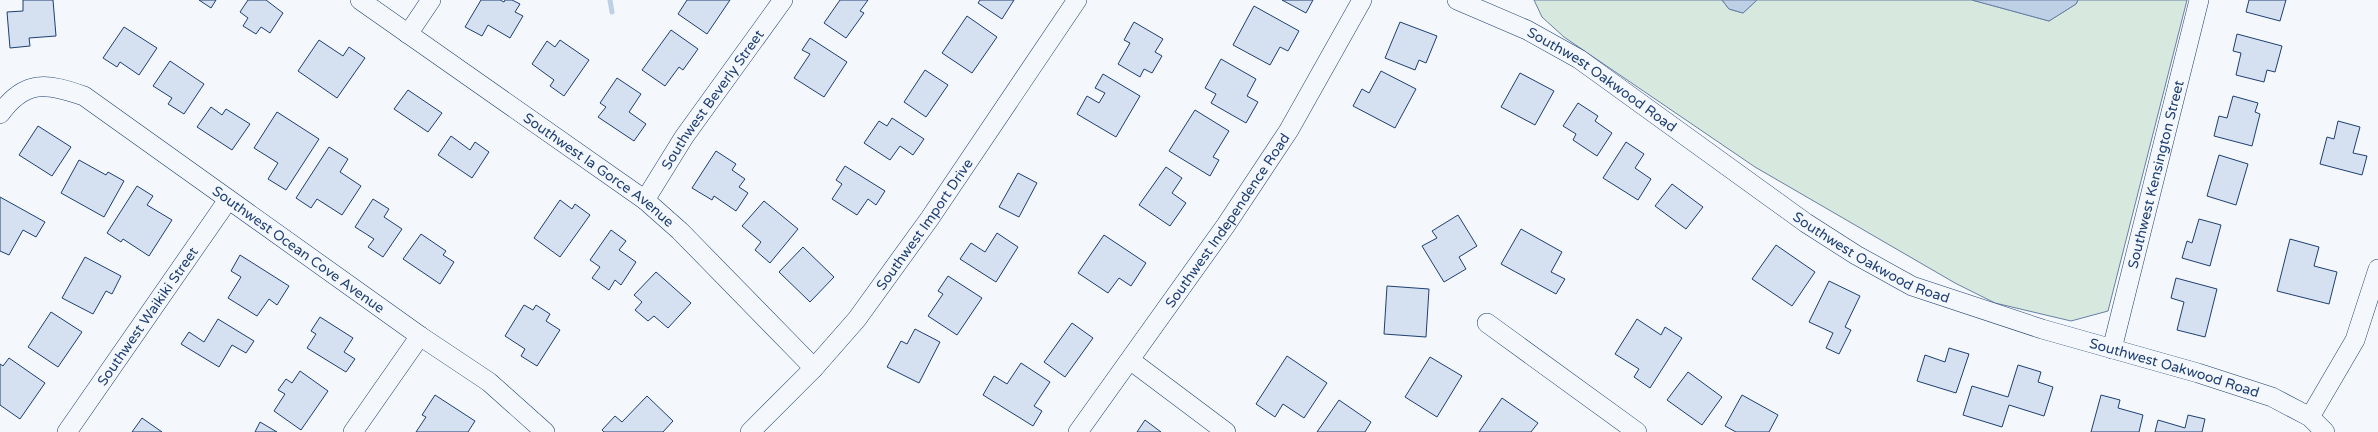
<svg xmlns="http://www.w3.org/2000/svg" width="2378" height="432" font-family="'Varela Round',sans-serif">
  <rect width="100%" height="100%" fill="#f4f7fb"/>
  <polygon fill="#d7e8df" stroke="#687fa3" points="1534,0 1722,0 1729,9 1743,13 1757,0 1972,0 2049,21 2076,4 2078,0 2187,0 2108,311 2071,321 1995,303 1955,283 1755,167 1564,37 1542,17"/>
  <g fill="#bed0e5" stroke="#687fa3">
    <polygon points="1722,0 1757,0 1743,13 1729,9"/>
    <polygon points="1972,0 2078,0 2076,4 2049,21"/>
  </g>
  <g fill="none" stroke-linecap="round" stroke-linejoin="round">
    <polyline stroke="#bed0e5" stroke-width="5" points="610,0 612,12"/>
  </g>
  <g fill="#d5e0f0" stroke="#1d3f73">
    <polygon points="23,0 53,0 56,36 29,38 30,46 10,48 7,12 23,11"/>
    <polygon points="199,0 216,0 211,8"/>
    <polygon points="248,0 266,0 283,13 270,33 261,27 256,34 243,26 248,18 240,12"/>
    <polygon points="481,0 500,0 504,2 505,0 512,0 520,4 515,12 523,16 510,38 488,25 482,36 465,27"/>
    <polygon points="687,0 730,0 707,34 678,14"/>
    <polygon points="840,0 868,0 860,11 864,13 846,38 824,23"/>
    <polygon points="980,0 1014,0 1002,19 978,3"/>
    <polygon points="1282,0 1313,0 1306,13"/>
    <polygon points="2249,0 2286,0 2280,21 2246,12"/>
    <polygon points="1254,6 1299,31 1288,51 1280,47 1270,65 1233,45"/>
    <polygon points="967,16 997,37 972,73 942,53"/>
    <polygon points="1134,22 1163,39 1155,52 1162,56 1152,73 1144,69 1140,77 1118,64 1130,43 1124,40"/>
    <polygon points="1400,22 1437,36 1426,63 1419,60 1415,70 1385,58"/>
    <polygon points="124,27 157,48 139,75 120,62 117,67 103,58"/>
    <polygon points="671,30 698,49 683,70 679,67 665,86 642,70"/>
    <polygon points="2237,34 2282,46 2275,72 2267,70 2264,82 2236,75 2241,53 2233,51"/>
    <polygon points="810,38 847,62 824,97 794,78 810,54 802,50"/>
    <polygon points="319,40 343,56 349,47 365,58 337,98 298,71"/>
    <polygon points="560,40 589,60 564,96 550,86 554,80 532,64 547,41 555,47"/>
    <polygon points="1221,59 1256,79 1247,96 1258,102 1246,123 1211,103 1216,94 1205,88"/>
    <polygon points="170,61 204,84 184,114 168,104 172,98 153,86"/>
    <polygon points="925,70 948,85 926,117 904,102"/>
    <polygon points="1381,71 1416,89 1395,128 1353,106 1362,89 1369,93"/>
    <polygon points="1520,73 1554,91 1535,125 1501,107"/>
    <polygon points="1103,74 1140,96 1116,137 1077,114 1087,96 1099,103 1105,93 1095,88"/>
    <polygon points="617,78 641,94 629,112 646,124 634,141 598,117 606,107 600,103"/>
    <polygon points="408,90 442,113 428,132 394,109"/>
    <polygon points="2233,96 2258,103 2255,112 2260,114 2252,146 2214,136 2219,116 2227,118"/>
    <polygon points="1578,103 1598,116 1595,121 1612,133 1597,156 1573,140 1576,134 1563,126"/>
    <polygon points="211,107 222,115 226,109 250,124 232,150 197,127"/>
    <polygon points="1195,110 1229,131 1213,157 1219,160 1210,176 1169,151"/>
    <polygon points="277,112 319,139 286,190 268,179 278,163 254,148"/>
    <polygon points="892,118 924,139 913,155 900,146 890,160 864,143 879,121 887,126"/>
    <polygon points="2338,121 2360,127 2353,153 2367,156 2362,175 2320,164 2327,137 2334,139"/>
    <polygon points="38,126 71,147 52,176 19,155"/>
    <polygon points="451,136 470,150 475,142 489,152 472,178 438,155"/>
    <polygon points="1626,142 1644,154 1635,168 1651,179 1638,200 1603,178"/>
    <polygon points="329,147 348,159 340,172 361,186 342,215 317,199 311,208 296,198"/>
    <polygon points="716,151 736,164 732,170 745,179 739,187 748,193 736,211 714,196 712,200 692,188"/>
    <polygon points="2219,155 2248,164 2236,205 2207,196"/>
    <polygon points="79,160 106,175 108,172 124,181 104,217 61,193"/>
    <polygon points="845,166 885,191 876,205 868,199 857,215 832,199 842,184 836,180"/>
    <polygon points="1166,167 1182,178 1172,193 1186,203 1170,226 1139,205"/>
    <polygon points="1018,173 1037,183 1019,217 999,207"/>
    <polygon points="1672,184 1703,207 1686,229 1655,206"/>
    <polygon points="137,186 153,196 147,205 172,220 149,256 123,239 121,242 107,233"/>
    <polygon points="0,197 45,222 36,237 23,230 9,255 0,251"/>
    <polygon points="373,199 389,209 384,217 402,229 383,257 368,247 374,239 355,227"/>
    <polygon points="560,200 572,209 575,204 590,215 560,257 534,238"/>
    <polygon points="764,201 798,229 770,263 755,250 761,242 742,226"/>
    <polygon points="1458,215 1477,246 1459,257 1466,269 1444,282 1422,246 1437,238 1432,231"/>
    <polygon points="2199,219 2221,225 2210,266 2182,258 2187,241 2192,243"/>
    <polygon points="1521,229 1562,252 1551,272 1565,279 1556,294 1501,264"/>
    <polygon points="611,230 626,241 619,250 636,262 621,285 615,280 609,290 592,278 600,267 590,260"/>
    <polygon points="997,233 1018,247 996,282 960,259 971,243 985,252"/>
    <polygon points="421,234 446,251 443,255 454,262 440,284 403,259"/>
    <polygon points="1104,235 1146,263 1131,286 1119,278 1108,293 1078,273"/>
    <polygon points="2290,239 2319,247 2314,266 2337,272 2329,304 2277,291"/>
    <polygon points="1776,245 1815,272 1792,306 1752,279"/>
    <polygon points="803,247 834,277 810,302 779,272"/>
    <polygon points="240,255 289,286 277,305 269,299 257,316 228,298 241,277 231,271"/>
    <polygon points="85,257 121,276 112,294 106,291 93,314 62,298"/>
    <polygon points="656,272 691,303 668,328 654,316 648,321 635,310 642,302 634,295"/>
    <polygon points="948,276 982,298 957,335 928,316 943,294 938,291"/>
    <polygon points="2176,278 2217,289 2205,337 2177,330 2184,302 2171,298"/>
    <polygon points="1829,281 1860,296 1845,327 1851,330 1839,354 1826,348 1833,333 1809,322"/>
    <polygon points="1387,286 1429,289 1426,337 1384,334"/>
    <polygon points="524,305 533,310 536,305 550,314 546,321 560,330 537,366 521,356 525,349 505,336"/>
    <polygon points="51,312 82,332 58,367 28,347"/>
    <polygon points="320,317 353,338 344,352 355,359 346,372 307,348 316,334 311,331"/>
    <polygon points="218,319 254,341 246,353 232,345 219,367 181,344 189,332 204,342"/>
    <polygon points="1637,319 1661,335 1665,327 1682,338 1650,388 1634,377 1639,369 1615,354"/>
    <polygon points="1072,323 1093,338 1065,377 1044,362"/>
    <polygon points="915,329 940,342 919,383 887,367 901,341 907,344"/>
    <polygon points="1949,348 1969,354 1956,393 1917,381 1925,355 1945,362"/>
    <polygon points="1287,356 1327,383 1304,418 1283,404 1275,417 1256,404"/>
    <polygon points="1430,357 1462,376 1437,417 1405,397"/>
    <polygon points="9,358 45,383 20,419 0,405 0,364 3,366"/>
    <polygon points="1021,363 1050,382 1034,406 1042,411 1033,426 983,395 994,376 1007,384"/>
    <polygon points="2018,365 2041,372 2038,382 2053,387 2044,416 2009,405 2002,427 1963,415 1972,386 2008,397"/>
    <polygon points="300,371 328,391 301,430 274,411 285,394 278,390 286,379 292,383"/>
    <polygon points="1688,372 1722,397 1702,425 1667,400"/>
    <polygon points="435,395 475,421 468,432 416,432 426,417 422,415"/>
    <polygon points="1742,395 1778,415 1769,432 1736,432 1725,426"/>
    <polygon points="2101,395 2120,400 2118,408 2143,415 2139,432 2091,432"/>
    <polygon points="647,396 673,421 663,432 604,432 602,430 615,416 622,422"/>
    <polygon points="1502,398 1538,423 1531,432 1479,432"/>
    <polygon points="1339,400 1371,422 1365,432 1317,432"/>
    <polygon points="2188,415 2205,419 2202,432 2155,432 2158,420 2185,428"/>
    <polygon points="142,418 162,432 132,432"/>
    <polygon points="1145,420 1161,432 1137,432"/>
    <polygon points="260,422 277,432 255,432"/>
  </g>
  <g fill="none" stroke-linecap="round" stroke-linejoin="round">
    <defs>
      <g id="minor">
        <path id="s1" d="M360 0 645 200 680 231 814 368"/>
        <path id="s2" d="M1457 0 1527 30 1579 59 1806 223 1856 255 1912 286 2042 329 2198 373 2272 397 2310 417 2325 432"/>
        <polyline points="408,34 431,0"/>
        <path id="s3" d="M0 114C25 79 47 83 84 96L420 336 489 382 545 432"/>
        <path id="s4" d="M645 200 684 137 783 0"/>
        <polyline points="1487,323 1637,432"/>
        <path id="s5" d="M2112 349 2199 0"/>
        <polyline points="1130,360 1226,432"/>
        <polyline points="2310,417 2355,340 2378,269"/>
        <path id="s6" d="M67 432 228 200"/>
        <polyline points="353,432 420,336"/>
        <path id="s7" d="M750 432 814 368 857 319 930 218 1077 0"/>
        <path id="s8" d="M1078 432 1226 225 1289 130 1362 0"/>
      </g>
    </defs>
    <use href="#minor" stroke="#1d3f73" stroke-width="20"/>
    <use href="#minor" stroke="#f4f7fb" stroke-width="19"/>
  </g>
  <g text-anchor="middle" stroke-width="3" stroke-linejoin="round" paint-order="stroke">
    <g font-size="14" fill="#1d3f73" stroke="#f4f7fb">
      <text dy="5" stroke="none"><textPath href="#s2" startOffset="166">Southwest Oakwood Road</textPath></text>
      <text dy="5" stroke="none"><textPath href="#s4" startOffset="121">Southwest Beverly Street</textPath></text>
      <text dy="5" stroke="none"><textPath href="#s1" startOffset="293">Southwest la Gorce Avenue</textPath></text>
      <text dy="5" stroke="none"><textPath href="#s5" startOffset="180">Southwest Kensington Street</textPath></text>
      <text dy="5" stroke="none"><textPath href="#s8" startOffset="259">Southwest Independence Road</textPath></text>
      <text dy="5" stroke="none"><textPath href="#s7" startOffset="272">Southwest Import Drive</textPath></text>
      <text dy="5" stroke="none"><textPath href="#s3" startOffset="359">Southwest Ocean Cove Avenue</textPath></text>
      <text dy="5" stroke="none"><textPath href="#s2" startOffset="490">Southwest Oakwood Road</textPath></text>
      <text dy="5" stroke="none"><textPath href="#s6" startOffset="141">Southwest Waikiki Street</textPath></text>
      <text dy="5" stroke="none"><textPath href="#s2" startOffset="814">Southwest Oakwood Road</textPath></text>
    </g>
  </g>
</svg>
